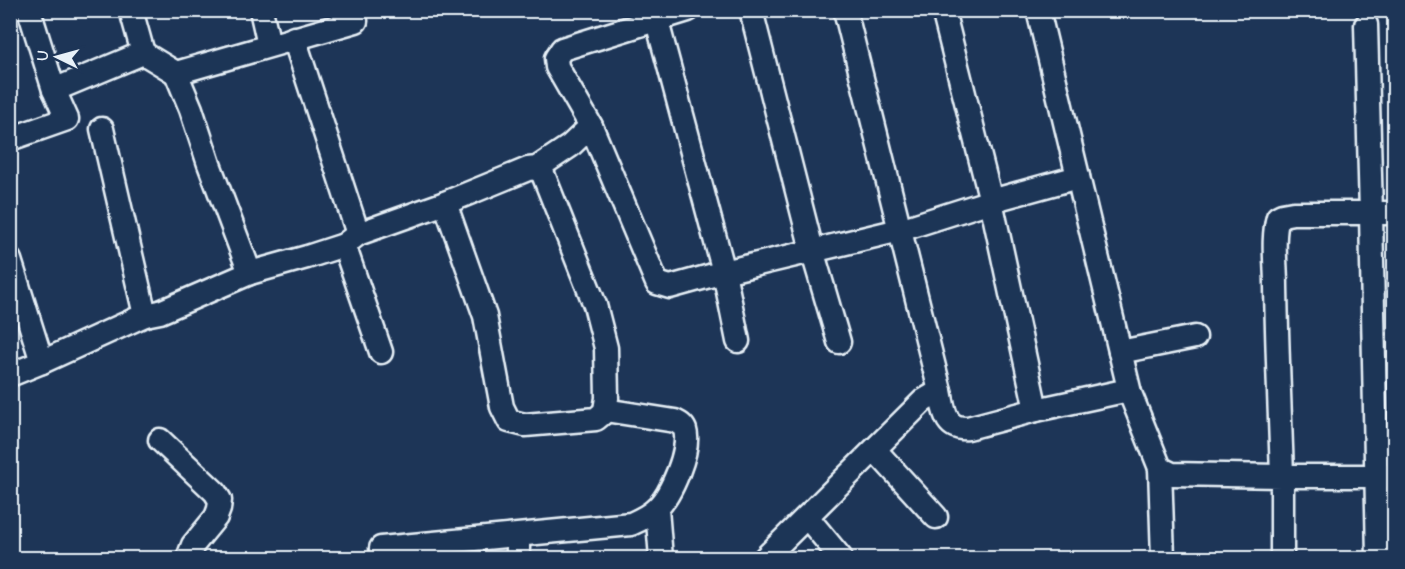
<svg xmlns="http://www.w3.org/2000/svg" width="1405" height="569" font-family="'Comic Neue',sans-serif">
  <rect width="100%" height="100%" fill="#1d3557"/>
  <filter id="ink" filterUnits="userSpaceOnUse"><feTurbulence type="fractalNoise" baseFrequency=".0167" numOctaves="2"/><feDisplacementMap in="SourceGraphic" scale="12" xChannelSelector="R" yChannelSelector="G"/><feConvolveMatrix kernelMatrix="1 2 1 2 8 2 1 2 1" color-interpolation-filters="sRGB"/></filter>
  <g filter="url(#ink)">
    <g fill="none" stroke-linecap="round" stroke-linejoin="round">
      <defs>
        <g id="minor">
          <polyline points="131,10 143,53"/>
          <polyline points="261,10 269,45"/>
          <polyline points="654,10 724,272 738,341"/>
          <polyline points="751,10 812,250 839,342"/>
          <polyline points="845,10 940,391"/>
          <polyline points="943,10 991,201 1036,410"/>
          <polyline points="1038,10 1130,393"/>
          <polyline points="1366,25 1371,213 1378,558"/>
          <polyline points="294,38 358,234"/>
          <polyline points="176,73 191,109 209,164 250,273"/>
          <polyline points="54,90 143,53 176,73 356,21 354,10"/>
          <polyline points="591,126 657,283 670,287 724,272 900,230 991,201 1078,177"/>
          <polyline points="102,129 145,315"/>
          <polyline points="10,139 67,119 54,90 29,10"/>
          <polyline points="445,203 485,316 502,407 509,421 525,425 596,419 602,414 605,410 607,398 606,348 595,305 543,174 537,168"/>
          <path d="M1394 213H1293L1282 215 1278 217C1272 238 1276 264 1276 286 1277 350 1280 413 1282 476H1394"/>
          <polyline points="344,245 381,352"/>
          <polyline points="10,260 42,362"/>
          <polyline points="1120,352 1195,337"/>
          <polyline points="10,375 42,362 145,315 160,312 250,273 307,257 344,245 358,234 445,203 528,169 537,168 570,146 591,126 557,67 556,58 562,49 688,10"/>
          <polyline points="160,440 215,492 220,500 219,509 216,517 193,545 188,558"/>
          <polyline points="875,450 936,517"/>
          <polyline points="1160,468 1163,558"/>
          <polyline points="657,509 661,558"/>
          <polyline points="807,517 841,558"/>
          <path d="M381 548 631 524C640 520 649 516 656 509 671 496 691 449 685 430 683 425 679 423 675 421L605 410"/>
          <polyline points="518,558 518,536"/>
          <path d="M765 558 923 401 940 391C944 409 944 430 968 428L1036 410 1124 391 1130 393 1160 468 1172 474 1282 476V558"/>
        </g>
      </defs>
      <use href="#minor" stroke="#e8f1f8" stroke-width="27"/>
      <use href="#minor" stroke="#1d3557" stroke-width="22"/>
    </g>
  </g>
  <rect width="1405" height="569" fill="none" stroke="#1d3557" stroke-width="36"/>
  <rect x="18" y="18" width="1369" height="533" fill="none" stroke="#e8f1f8" stroke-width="2" filter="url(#ink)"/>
  <g transform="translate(57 57) rotate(275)" stroke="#1d3557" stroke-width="4.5" paint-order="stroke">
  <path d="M0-4.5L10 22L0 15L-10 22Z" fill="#e8f1f8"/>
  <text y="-9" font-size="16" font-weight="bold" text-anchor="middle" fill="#e8f1f8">U</text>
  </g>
</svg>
